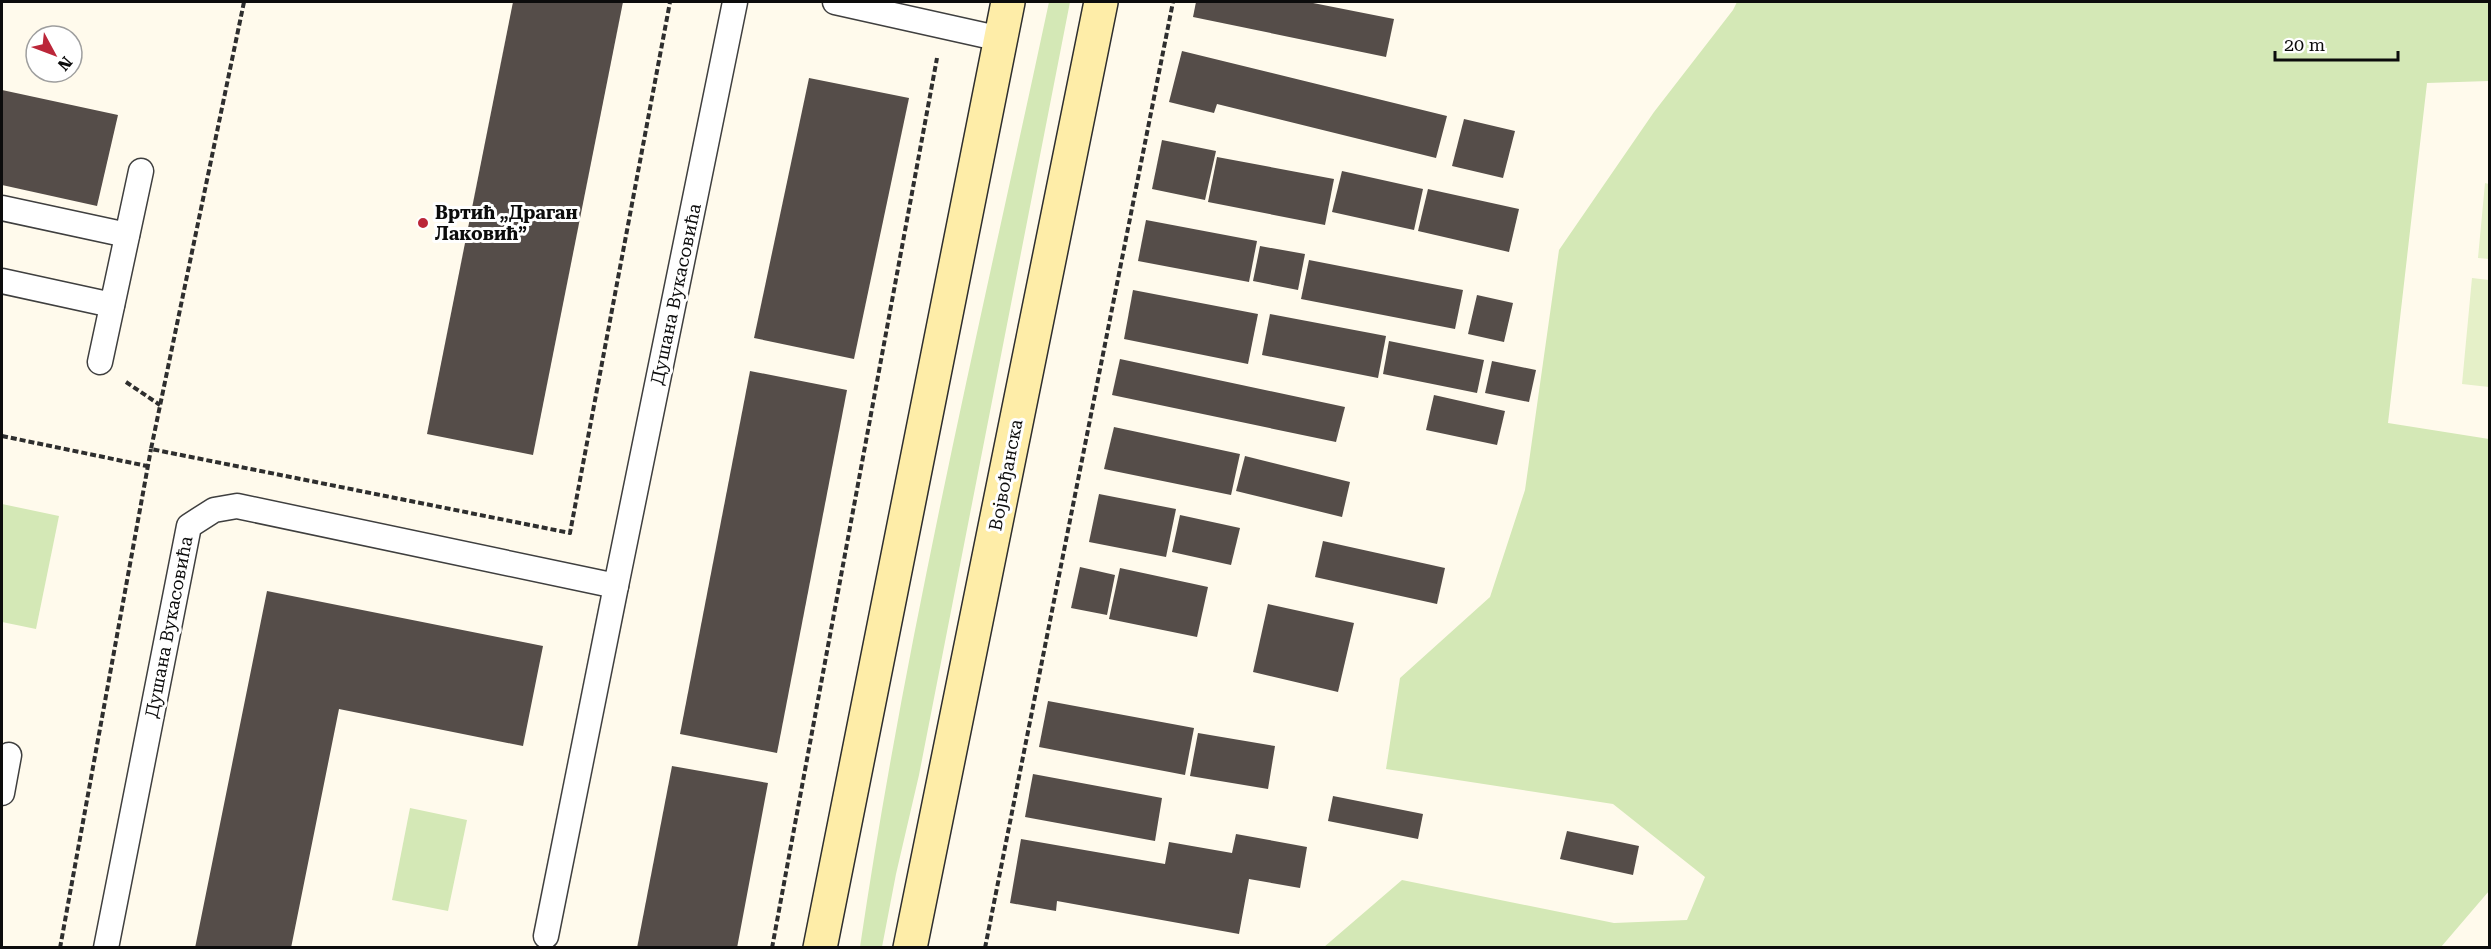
<svg xmlns="http://www.w3.org/2000/svg" width="2491" height="949" font-family="'Roboto Serif',serif">
  <rect width="100%" height="100%" fill="#fffaec"/>
  <g fill="#d4e8b6">
    <path d="M1049 2H1070L919 775 896 874 882 947H860C907 629 982 316 1049 2Z"/>
    <polygon points="1737,2 2489,2 2489,81 2427,83 2388,423 2489,439 2489,891 2441,947 1324,947 1402,880 1614,923 1687,920 1705,877 1613,804 1386,769 1400,678 1490,597 1525,490 1559,250 1654,112 1733,10"/>
    <polygon points="2,504 59,516 36,629 2,622"/>
    <polygon points="410,808 467,820 448,911 392,900"/>
  </g>
  <g fill="#e5f0c8">
    <polygon points="2485,183 2489,184 2489,259 2478,258"/>
    <polygon points="2472,278 2489,280 2489,387 2462,384"/>
  </g>
  <g fill="#554d49">
    <polygon points="513,2 623,2 533,455 427,434"/>
    <polygon points="1196,2 1308,2 1394,19 1386,57 1193,17"/>
    <polygon points="1182,51 1447,116 1436,158 1217,104 1214,113 1169,102"/>
    <polygon points="809,78 909,98 854,359 754,338"/>
    <polygon points="2,90 118,115 97,206 2,185"/>
    <polygon points="1464,119 1515,131 1503,178 1452,166"/>
    <polygon points="1162,140 1216,151 1205,200 1152,189"/>
    <polygon points="1217,157 1334,179 1325,225 1208,202"/>
    <polygon points="1342,171 1423,189 1414,230 1332,212"/>
    <polygon points="1428,189 1519,209 1509,252 1418,231"/>
    <polygon points="1146,220 1257,241 1249,282 1138,261"/>
    <polygon points="1260,246 1305,254 1298,290 1253,281"/>
    <polygon points="1309,260 1463,290 1455,329 1301,299"/>
    <polygon points="1133,290 1258,314 1248,364 1124,339"/>
    <polygon points="1477,295 1513,303 1504,342 1468,334"/>
    <polygon points="1270,314 1386,336 1378,378 1262,355"/>
    <polygon points="1389,341 1484,360 1477,393 1383,374"/>
    <polygon points="1120,359 1345,407 1336,442 1112,395"/>
    <polygon points="1492,361 1536,370 1529,402 1485,393"/>
    <polygon points="750,371 847,390 777,753 680,734"/>
    <polygon points="1434,395 1505,411 1497,445 1426,430"/>
    <polygon points="1114,427 1240,454 1231,495 1104,469"/>
    <polygon points="1245,456 1350,482 1342,517 1236,491"/>
    <polygon points="1099,494 1176,509 1166,557 1089,542"/>
    <polygon points="1180,515 1240,528 1231,565 1172,552"/>
    <polygon points="1323,541 1445,568 1437,604 1315,577"/>
    <polygon points="1080,567 1115,575 1107,615 1071,608"/>
    <polygon points="1120,568 1208,587 1197,637 1109,619"/>
    <polygon points="267,591 543,646 523,746 339,709 291,948 195,948"/>
    <polygon points="1268,604 1354,623 1338,692 1253,672"/>
    <polygon points="1048,701 1194,728 1185,775 1039,747"/>
    <polygon points="1198,733 1275,746 1268,789 1190,776"/>
    <polygon points="672,766 768,783 737,948 637,948"/>
    <polygon points="1033,774 1162,798 1155,841 1025,817"/>
    <polygon points="1333,796 1423,814 1418,839 1328,821"/>
    <polygon points="1567,831 1639,846 1633,875 1560,859"/>
    <polygon points="1236,834 1307,847 1300,888 1249,879 1239,934 1057,901 1056,911 1010,903 1021,839 1165,864 1169,842 1232,853"/>
  </g>
  <g fill="none" stroke-linecap="round" stroke-linejoin="round">
    <defs>
      <g id="service">
        <polyline points="835,2 1001,39"/>
        <polyline points="2,208 127,235"/>
        <polyline points="2,281 112,305"/>
        <polyline points="100,362 141,171"/>
        <polyline points="2,793 9,755"/>
        <polyline points="546,936 616,586"/>
        <polyline points="106,948 189,526 214,510 237,506 616,586 735,2"/>
      </g>
      <g id="secondary">
        <polyline points="820,948 1008,2"/>
        <polyline points="910,948 1101,2"/>
      </g>
    </defs>
    <use href="#service" stroke="#3f3f3f" stroke-width="27"/>
    <use href="#secondary" stroke="#2e2e2e" stroke-width="36"/>
    <g stroke="#2e2e2e" stroke-width="4" stroke-dasharray="6 3" stroke-linecap="butt">
      <polyline points="244,2 151,449 570,533 670,2"/>
      <polyline points="126,382 160,405"/>
      <polyline points="2,436 147,466"/>
      <polyline points="60,948 151,449"/>
      <polyline points="772,948 937,58"/>
      <polyline points="985,948 1173,2"/>
    </g>
    <use href="#service" stroke="#fff" stroke-width="24"/>
    <use href="#secondary" stroke="#feeda8" stroke-width="33"/>
  </g>
  <circle fill="#bb2639" stroke="#fff" stroke-width="2" cx="423" cy="223" r="6"/>
  <g text-anchor="middle" stroke-width="6" stroke-linejoin="round" paint-order="stroke">
    <g font-size="18" font-weight="bold" fill="#0c0c0c" stroke="#fff" text-anchor="start">
      <text x="435" y="219">Вртић „Драган<tspan x="435" dy="21">Лаковић”</tspan></text>
    </g>
    <g font-size="18" fill="#0c0c0c" stroke="#fff">
      <text transform="translate(676 294) rotate(-78)" y="6">Душана Вукасовића</text>
      <text transform="translate(1006 475) rotate(-79)" y="6">Војвођанска</text>
      <text transform="translate(169 627) rotate(-79)" y="6">Душана Вукасовића</text>
    </g>
  </g>
  <rect width="2491" height="949" fill="none" stroke="#0c0c0c" stroke-width="6"/>
  <g transform="translate(54 54) rotate(131)"><circle r="28" fill="#ffffff" stroke="#9e9e9e" stroke-width="1.5"/>
  <path d="M0-4.5L10 22L0 15L-10 22Z" fill="#bb2639"/>
  <text y="-9" font-size="16" font-weight="bold" text-anchor="middle" fill="#0c0c0c">N</text>
  </g>
  <path d="M2275 51v9h123v-9" fill="none" stroke="#0c0c0c" stroke-width="3"/>
  <text x="2284" y="51" font-size="18" fill="#0c0c0c" stroke="#ffffff" stroke-width="4.5" paint-order="stroke">20 m</text>
</svg>
